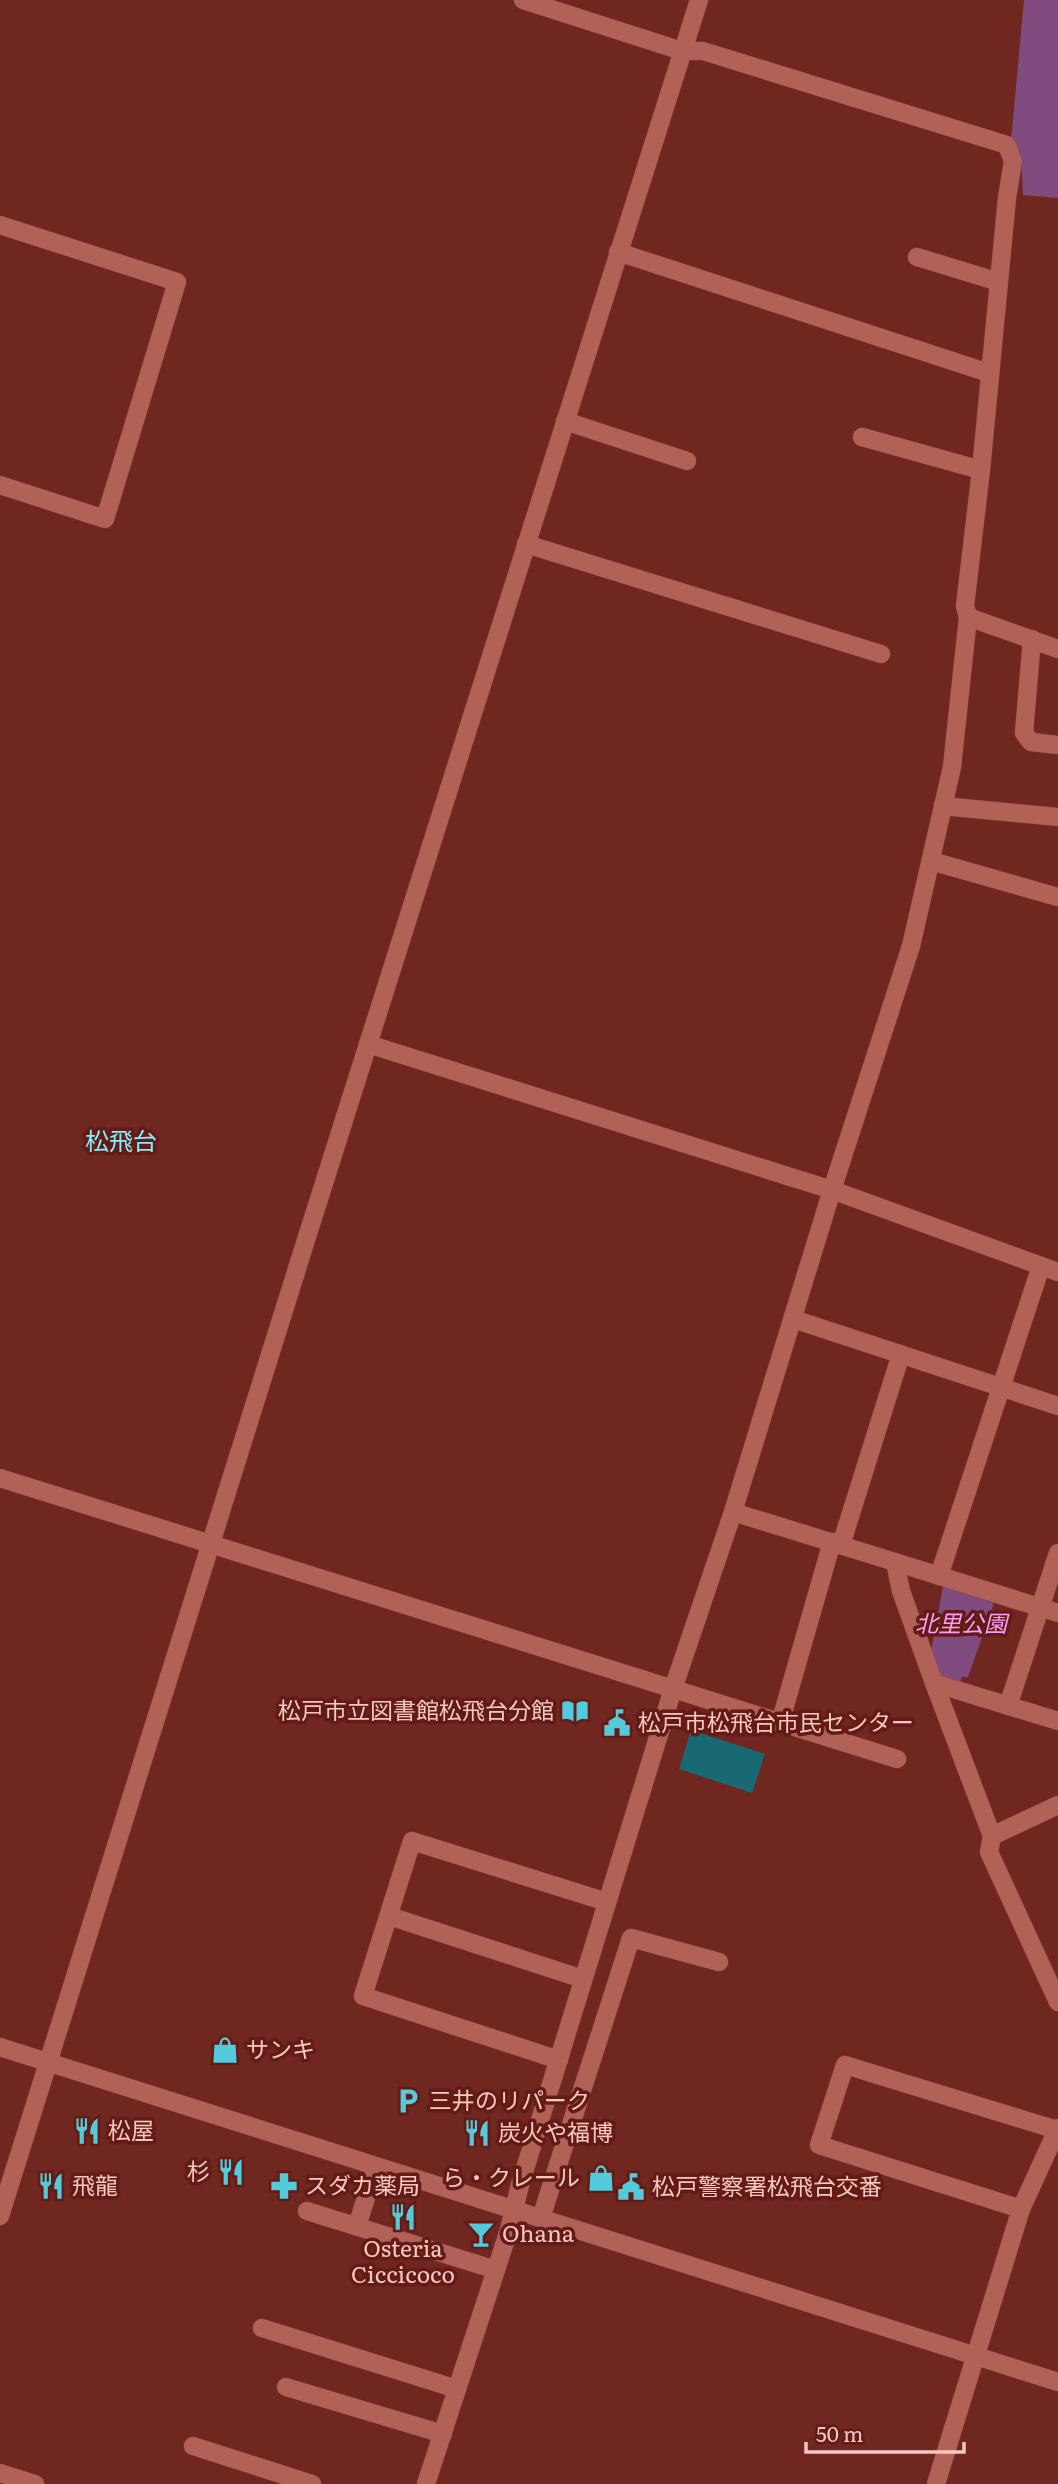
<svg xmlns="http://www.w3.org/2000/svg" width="1058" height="2484" font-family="Literata,'Noto Sans JP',serif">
  <rect width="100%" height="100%" fill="#702720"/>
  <g fill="#804b7e">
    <polygon points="1024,0 1058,0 1058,198 1023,195 1021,154 1011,141"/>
    <polygon points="943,1586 994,1603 968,1677 962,1677 959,1684 937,1675 930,1657"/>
  </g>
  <polygon fill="#186973" points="691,1730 765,1754 752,1793 679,1769"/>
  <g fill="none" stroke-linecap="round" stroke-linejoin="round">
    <defs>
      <g id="minor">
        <polyline points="0,225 177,282 105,519 0,485"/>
        <polyline points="618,252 989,373"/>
        <polyline points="917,257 999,282"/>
        <polyline points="565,421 687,461"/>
        <polyline points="862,437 981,470"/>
        <polyline points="526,544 881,654"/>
        <polyline points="968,617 1058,649"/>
        <polyline points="1032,639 1024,733 1031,742 1058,745"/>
        <polyline points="943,806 1058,817"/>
        <polyline points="931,861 1058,897"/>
        <polyline points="368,1044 832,1190 1058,1272"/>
        <polyline points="793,1319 1058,1406"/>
        <polyline points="0,1478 897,1759"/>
        <polyline points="733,1512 895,1562 901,1591 934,1683 1058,1721"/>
        <polyline points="841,1545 901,1354"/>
        <polyline points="895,1562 1058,1613"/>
        <polyline points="939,1576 1041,1266"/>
        <polyline points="934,1683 992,1836 989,1852 1058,2002"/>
        <polyline points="1008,1706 1058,1553"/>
        <polyline points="780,1723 832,1542"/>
        <polyline points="992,1836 1058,1805"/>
        <polyline points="389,1916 583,1979"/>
        <polyline points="0,2047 1058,2382"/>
        <polyline points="559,2060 363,1996 412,1841 607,1902"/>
        <polyline points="1021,2209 819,2145 845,2065 1057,2130"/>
        <polyline points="307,2211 496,2270"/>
        <polyline points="0,2216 306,1240 699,0"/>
        <polyline points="541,2218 631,1938 719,1962"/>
        <polyline points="357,2226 376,2167"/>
        <polyline points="262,2328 457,2389"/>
        <polyline points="286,2387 443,2434"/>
        <polyline points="193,2446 312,2484"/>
        <polyline points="0,2473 35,2484"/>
        <polyline points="426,2484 509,2230 520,2185 673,1689 733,1512 832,1190 911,946 952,767 968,617 965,606 981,470 1007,198 1013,161 1007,145 703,51 682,51 523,0"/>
        <polyline points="936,2484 1021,2209 1058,2128"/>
      </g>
    </defs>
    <use href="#minor" stroke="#864541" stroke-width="19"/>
    <use href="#minor" stroke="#b16157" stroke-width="18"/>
  </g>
  <defs>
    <symbol id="library-bare" viewBox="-9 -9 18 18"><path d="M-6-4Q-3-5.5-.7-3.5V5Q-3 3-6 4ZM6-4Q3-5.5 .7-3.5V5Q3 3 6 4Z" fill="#53cbdc" stroke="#641b15" stroke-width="2.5" paint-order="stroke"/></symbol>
    <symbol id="civic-bare" viewBox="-9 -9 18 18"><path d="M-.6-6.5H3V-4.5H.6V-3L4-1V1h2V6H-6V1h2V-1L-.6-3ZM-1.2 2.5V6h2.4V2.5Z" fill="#53cbdc" stroke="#641b15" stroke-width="2.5" paint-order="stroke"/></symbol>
    <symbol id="shop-bare" viewBox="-9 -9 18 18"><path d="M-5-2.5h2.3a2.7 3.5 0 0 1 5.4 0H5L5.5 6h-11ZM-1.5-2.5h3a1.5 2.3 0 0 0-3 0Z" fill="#53cbdc" stroke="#641b15" stroke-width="2.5" paint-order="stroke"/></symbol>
    <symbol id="parking-bare" viewBox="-9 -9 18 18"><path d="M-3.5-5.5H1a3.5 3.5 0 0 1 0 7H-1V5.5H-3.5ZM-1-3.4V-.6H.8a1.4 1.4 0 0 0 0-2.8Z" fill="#53cbdc" stroke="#641b15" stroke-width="2.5" paint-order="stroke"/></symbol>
    <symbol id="restaurant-bare" viewBox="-9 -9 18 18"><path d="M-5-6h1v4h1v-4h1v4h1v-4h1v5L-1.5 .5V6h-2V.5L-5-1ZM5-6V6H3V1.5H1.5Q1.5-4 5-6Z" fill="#53cbdc" stroke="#641b15" stroke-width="2.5" paint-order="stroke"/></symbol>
    <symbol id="pharmacy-bare" viewBox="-9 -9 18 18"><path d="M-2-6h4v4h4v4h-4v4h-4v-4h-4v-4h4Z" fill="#53cbdc" stroke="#641b15" stroke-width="2.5" paint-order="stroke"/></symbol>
    <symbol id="bar-bare" viewBox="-9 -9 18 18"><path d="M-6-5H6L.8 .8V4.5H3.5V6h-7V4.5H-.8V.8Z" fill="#53cbdc" stroke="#641b15" stroke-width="2.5" paint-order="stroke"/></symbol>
  </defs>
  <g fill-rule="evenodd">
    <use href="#library-bare" x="556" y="1692" width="38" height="38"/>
    <use href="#civic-bare" x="598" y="1704" width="38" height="38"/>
    <use href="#shop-bare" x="206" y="2031" width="38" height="38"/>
    <use href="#parking-bare" x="389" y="2082" width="38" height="38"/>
    <use href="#restaurant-bare" x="68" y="2112" width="38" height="38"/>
    <use href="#restaurant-bare" x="458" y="2114" width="38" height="38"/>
    <use href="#restaurant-bare" x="212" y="2153" width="38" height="38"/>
    <use href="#shop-bare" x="582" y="2159" width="38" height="38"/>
    <use href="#restaurant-bare" x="32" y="2167" width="38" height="38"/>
    <use href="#pharmacy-bare" x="265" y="2167" width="38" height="38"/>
    <use href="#civic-bare" x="612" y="2168" width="38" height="38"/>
    <use href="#restaurant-bare" x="384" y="2198" width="38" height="38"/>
    <use href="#bar-bare" x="462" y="2215" width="38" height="38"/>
  </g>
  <g text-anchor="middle" stroke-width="7" stroke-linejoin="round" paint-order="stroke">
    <g font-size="23" font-style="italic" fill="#fa9ef7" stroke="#641b15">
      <text x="961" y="1632">北里公園</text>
    </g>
    <g font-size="23" fill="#f6c8c1" stroke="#641b15" text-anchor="start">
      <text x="554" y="1719" text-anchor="end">松戸市立図書館松飛台分館</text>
      <text x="638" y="1731">松戸市松飛台市民センター</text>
      <text x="246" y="2058">サンキ</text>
      <text x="429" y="2109">三井のリパーク</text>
      <text x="108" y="2139">松屋</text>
      <text x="498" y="2141">炭火や福博</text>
      <text x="210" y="2180" text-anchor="end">杉</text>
      <text x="580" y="2186" text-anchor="end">ら・クレール</text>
      <text x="72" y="2194">飛龍</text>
      <text x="305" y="2194">スダカ薬局</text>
      <text x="652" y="2195">松戸警察署松飛台交番</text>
      <text x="502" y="2242">Ohana</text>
      <text x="403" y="2257" text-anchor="middle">Osteria<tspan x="403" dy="26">Ciccicoco</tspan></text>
    </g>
    <g font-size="24" fill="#85eefe" stroke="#641b15">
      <text x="121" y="1150">松飛台</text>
    </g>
  </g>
  <path d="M806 2442v10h158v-10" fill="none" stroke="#f6c8c1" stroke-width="3.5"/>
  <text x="816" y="2442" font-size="21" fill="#f6c8c1" stroke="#641b15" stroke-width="5" paint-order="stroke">50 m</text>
</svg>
